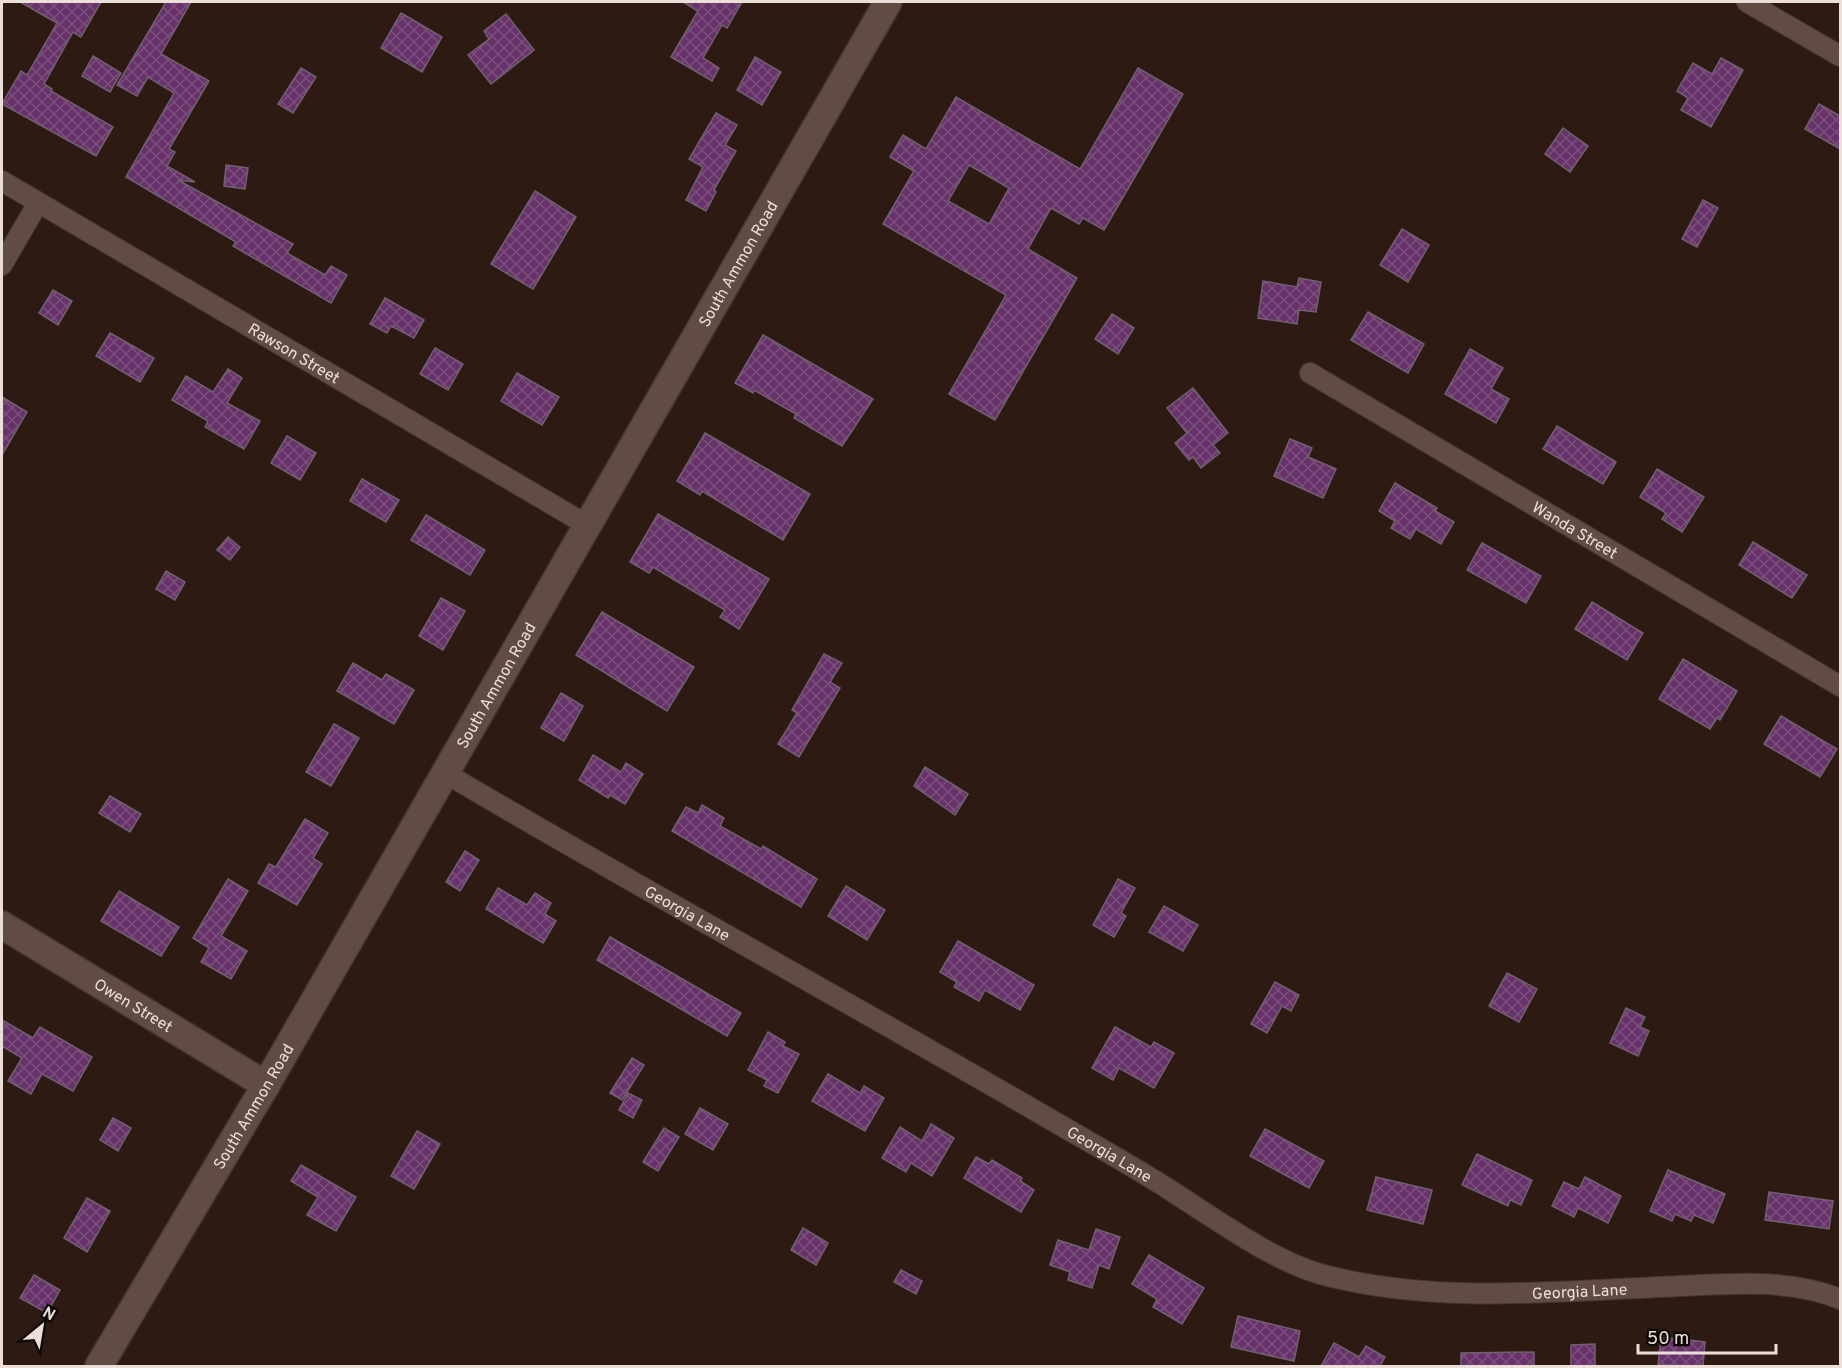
<svg xmlns="http://www.w3.org/2000/svg" width="1842" height="1368" font-family="Overpass,sans-serif">
  <defs>
    <pattern id="building-cross-hatch" width="8" height="8" patternUnits="userSpaceOnUse" patternTransform="scale(1.5)"><rect width="8" height="8" fill="#663269"/><path d="M0 0l8 8M0 8l8-8" fill="none" stroke="#7c4f7e"/></pattern>
  </defs>
  <rect width="100%" height="100%" fill="#2d1b13"/>
  <g fill="url(#building-cross-hatch)" stroke="#706070" stroke-width="1.5" fill-rule="evenodd">
    <polygon points="20,2 101,2 81,37 73,32 44,84 52,89 51,91 113,127 96,156 2,104 21,71 27,75 57,23"/>
    <polygon points="166,2 191,2 161,54 209,81 169,149 175,152 167,166 195,182 178,180 293,244 287,253 325,275 331,266 347,275 331,303 233,246 236,242 126,177 174,93 148,77 137,96 117,85"/>
    <polygon points="683,2 742,2 727,28 722,25 703,58 719,68 712,81 671,57 698,11"/>
    <polygon points="401,13 442,37 422,72 381,48"/>
    <polygon points="506,14 534,50 491,84 468,55 489,39 484,31"/>
    <polygon points="93,56 121,73 110,92 82,76"/>
    <polygon points="755,57 781,72 762,105 737,90"/>
    <polygon points="1721,58 1743,70 1711,127 1681,110 1688,98 1677,91 1693,63 1712,74"/>
    <polygon points="301,68 316,77 293,113 278,104"/>
    <path d="M1138 68 1183 94 1104 230 1083 218 1079 224 1051 208 1028 249 1077 278 995 420 949 394 1006 295 883 224 914 171 890 157 903 135 926 149 956 97 1080 169ZM969 165 1009 188 989 224 948 201Z"/>
    <polygon points="1819,104 1840,116 1840,149 1805,129"/>
    <polygon points="716,113 737,125 725,145 736,151 714,190 716,192 706,211 686,200 703,167 689,159"/>
    <polygon points="1563,128 1588,146 1570,172 1545,154"/>
    <polygon points="226,165 248,168 245,189 224,186"/>
    <polygon points="535,191 576,217 533,289 491,264"/>
    <polygon points="1703,200 1718,208 1697,247 1682,239"/>
    <polygon points="1402,229 1429,245 1408,282 1380,265"/>
    <polygon points="1299,278 1321,282 1316,312 1299,310 1297,324 1258,318 1263,281 1297,287"/>
    <polygon points="53,290 72,301 58,325 39,313"/>
    <polygon points="385,298 424,320 414,338 391,326 387,333 370,324"/>
    <polygon points="1368,312 1424,344 1408,373 1351,340"/>
    <polygon points="1112,314 1134,328 1118,354 1095,339"/>
    <polygon points="110,333 154,358 140,382 96,356"/>
    <polygon points="763,335 873,399 842,446 794,418 796,414 754,390 753,393 735,383"/>
    <polygon points="435,348 463,364 448,390 420,374"/>
    <polygon points="1470,349 1503,368 1491,389 1509,399 1496,423 1445,394"/>
    <polygon points="228,369 242,378 227,403 260,421 244,449 205,427 208,421 172,400 186,376 213,392"/>
    <polygon points="517,373 559,397 542,425 501,401"/>
    <polygon points="1193,388 1228,433 1213,445 1220,453 1201,468 1193,457 1189,460 1175,443 1187,433 1167,408"/>
    <polygon points="2,397 27,412 2,455"/>
    <polygon points="1557,426 1616,462 1603,484 1543,449"/>
    <polygon points="705,433 810,494 783,540 702,491 700,495 677,481"/>
    <polygon points="287,436 316,453 300,480 271,463"/>
    <polygon points="1290,439 1312,448 1308,457 1336,469 1323,498 1274,476"/>
    <polygon points="1657,469 1704,497 1682,532 1662,519 1666,513 1640,497"/>
    <polygon points="362,479 399,500 386,522 350,501"/>
    <polygon points="1395,483 1437,508 1435,511 1454,522 1441,544 1416,529 1410,539 1391,528 1395,521 1379,511"/>
    <polygon points="658,514 769,579 739,629 720,617 725,610 653,567 649,573 630,562"/>
    <polygon points="426,515 485,550 470,575 411,540"/>
    <polygon points="228,537 240,547 230,560 217,550"/>
    <polygon points="1753,542 1807,575 1792,598 1739,565"/>
    <polygon points="1482,543 1541,576 1526,603 1467,570"/>
    <polygon points="166,571 185,582 175,600 156,589"/>
    <polygon points="441,598 465,611 443,650 419,636"/>
    <polygon points="1592,602 1643,633 1627,660 1575,629"/>
    <polygon points="602,612 694,667 667,711 576,655"/>
    <polygon points="824,654 842,663 830,682 840,688 799,757 778,744 797,713 792,710"/>
    <polygon points="1683,659 1737,691 1720,720 1717,718 1710,729 1659,699"/>
    <polygon points="353,663 382,680 386,674 414,690 394,724 337,691"/>
    <polygon points="561,693 583,706 564,741 541,728"/>
    <polygon points="1781,716 1837,749 1820,777 1764,744"/>
    <polygon points="334,724 359,738 331,786 306,772"/>
    <polygon points="593,755 621,772 626,763 643,774 625,804 610,795 608,798 579,780"/>
    <polygon points="925,767 968,794 955,815 914,786"/>
    <polygon points="110,796 141,814 130,832 99,813"/>
    <polygon points="702,805 724,818 720,826 761,849 763,846 817,879 801,907 672,831 686,807 698,813"/>
    <polygon points="305,819 328,833 313,858 322,864 297,905 258,883 269,864 276,867"/>
    <polygon points="465,851 479,860 460,891 446,882"/>
    <polygon points="228,879 248,891 221,936 247,951 231,979 201,962 209,948 193,938"/>
    <polygon points="1118,879 1135,888 1121,913 1126,916 1114,937 1093,925"/>
    <polygon points="846,886 885,910 867,940 828,916"/>
    <polygon points="498,888 527,905 535,893 551,903 545,914 556,921 543,943 486,909"/>
    <polygon points="119,891 179,927 161,956 101,921"/>
    <polygon points="1164,906 1198,925 1183,951 1149,932"/>
    <polygon points="610,937 741,1013 727,1036 597,960"/>
    <polygon points="958,941 1034,985 1020,1010 985,990 979,1001 954,987 957,982 940,972"/>
    <polygon points="1507,973 1537,989 1519,1022 1489,1006"/>
    <polygon points="1275,982 1299,995 1291,1011 1282,1006 1267,1033 1251,1024"/>
    <polygon points="1626,1008 1645,1017 1640,1027 1649,1031 1638,1056 1610,1043"/>
    <polygon points="2,1020 33,1038 40,1027 92,1057 73,1091 42,1074 31,1094 8,1081 22,1058 2,1046"/>
    <polygon points="1115,1027 1151,1047 1154,1042 1174,1053 1154,1088 1119,1068 1113,1080 1092,1068"/>
    <polygon points="768,1032 785,1042 783,1046 799,1054 778,1093 764,1086 767,1080 748,1070"/>
    <polygon points="632,1058 644,1065 622,1100 610,1093"/>
    <polygon points="828,1074 860,1093 864,1086 884,1098 865,1131 812,1101"/>
    <polygon points="628,1093 642,1100 633,1118 619,1110"/>
    <polygon points="700,1108 728,1124 713,1150 685,1134"/>
    <polygon points="113,1118 131,1128 118,1151 100,1140"/>
    <polygon points="931,1124 954,1138 932,1176 911,1163 906,1172 882,1158 900,1127 922,1141"/>
    <polygon points="664,1128 679,1137 658,1171 643,1162"/>
    <polygon points="1265,1129 1324,1161 1309,1188 1250,1156"/>
    <polygon points="417,1131 440,1144 414,1189 391,1176"/>
    <polygon points="1477,1154 1532,1180 1521,1205 1510,1200 1508,1206 1462,1185"/>
    <polygon points="976,1157 989,1164 992,1160 1022,1178 1020,1181 1034,1190 1021,1212 964,1178"/>
    <polygon points="301,1165 356,1197 336,1231 307,1215 318,1197 291,1181"/>
    <polygon points="1668,1170 1725,1194 1713,1223 1694,1215 1691,1221 1675,1214 1672,1221 1650,1211"/>
    <polygon points="1376,1177 1432,1190 1423,1224 1367,1210"/>
    <polygon points="1585,1177 1621,1196 1608,1223 1578,1208 1574,1217 1552,1206 1564,1182 1579,1189"/>
    <polygon points="1769,1192 1833,1201 1829,1229 1765,1220"/>
    <polygon points="87,1198 110,1211 87,1252 64,1238"/>
    <polygon points="803,1228 828,1243 816,1265 791,1250"/>
    <polygon points="1096,1229 1120,1237 1109,1269 1099,1265 1092,1288 1068,1280 1070,1272 1050,1265 1058,1240 1089,1250"/>
    <polygon points="1149,1255 1204,1288 1182,1324 1153,1307 1157,1299 1132,1284"/>
    <polygon points="901,1270 922,1281 916,1294 894,1282"/>
    <polygon points="34,1275 60,1290 47,1313 20,1298"/>
    <polygon points="1238,1316 1300,1331 1294,1361 1231,1347"/>
    <polygon points="1661,1337 1705,1342 1703,1366 1658,1365"/>
    <polygon points="1334,1343 1359,1357 1366,1346 1385,1357 1380,1366 1321,1366"/>
    <polygon points="1595,1344 1595,1366 1571,1366 1571,1345"/>
    <polygon points="1534,1352 1534,1366 1461,1366 1461,1353"/>
  </g>
  <g fill="none" stroke-linecap="round" stroke-linejoin="round">
    <defs>
      <g id="street">
        <polyline points="1747,2 1840,56"/>
        <path id="s1" d="M2 181 587 525"/>
        <polyline points="2,265 38,203"/>
        <path id="s2" d="M1310 373 1840 686"/>
        <path id="s3" d="M445 773C648 893 856 1006 1060 1125 1098 1147 1136 1168 1173 1192 1217 1220 1277 1264 1328 1276 1435 1303 1548 1292 1658 1287 1718 1285 1784 1276 1840 1299"/>
      </g>
      <g id="secondary">
        <path id="s4" d="M2 925 266 1085"/>
        <path id="s5" d="M99 1366 266 1085 888 2"/>
      </g>
    </defs>
    <use href="#street" stroke="#443631" stroke-width="22"/>
    <use href="#secondary" stroke="#443631" stroke-width="30"/>
    <use href="#street" stroke="#614c43" stroke-width="20"/>
    <use href="#secondary" stroke="#614c43" stroke-width="27"/>
  </g>
  <g text-anchor="middle" stroke-width="4.5" stroke-linejoin="round" paint-order="stroke">
    <g font-size="16" fill="#ecdfd9" stroke="#0f0805">
      <text dy="6" stroke="none"><textPath href="#s5" startOffset="1274">South Ammon Road</textPath></text>
      <text dy="6" stroke="none"><textPath href="#s1" startOffset="339">Rawson Street</textPath></text>
      <text dy="6" stroke="none"><textPath href="#s2" startOffset="308">Wanda Street</textPath></text>
      <text dy="6" stroke="none"><textPath href="#s5" startOffset="788">South Ammon Road</textPath></text>
      <text dy="6" stroke="none"><textPath href="#s3" startOffset="280">Georgia Lane</textPath></text>
      <text dy="6" stroke="none"><textPath href="#s4" startOffset="154">Owen Street</textPath></text>
      <text dy="6" stroke="none"><textPath href="#s5" startOffset="302">South Ammon Road</textPath></text>
      <text dy="6" stroke="none"><textPath href="#s3" startOffset="766">Georgia Lane</textPath></text>
      <text dy="6" stroke="none"><textPath href="#s3" startOffset="1270">Georgia Lane</textPath></text>
    </g>
  </g>
  <rect width="1842" height="1368" fill="none" stroke="#ecdfd9" stroke-width="6"/>
  <g transform="translate(42 1326) rotate(30)" stroke="#0f0805" stroke-width="4.5" paint-order="stroke">
  <path d="M0-4.5L10 22L0 15L-10 22Z" fill="#ecdfd9"/>
  <text y="-9" font-size="16" font-weight="bold" text-anchor="middle" fill="#ecdfd9">N</text>
  </g>
  <path d="M1638 1344v9h138v-9" fill="none" stroke="#ecdfd9" stroke-width="3"/>
  <text x="1647" y="1344" font-size="18" fill="#ecdfd9" stroke="#0f0805" stroke-width="4.5" paint-order="stroke">50 m</text>
</svg>
